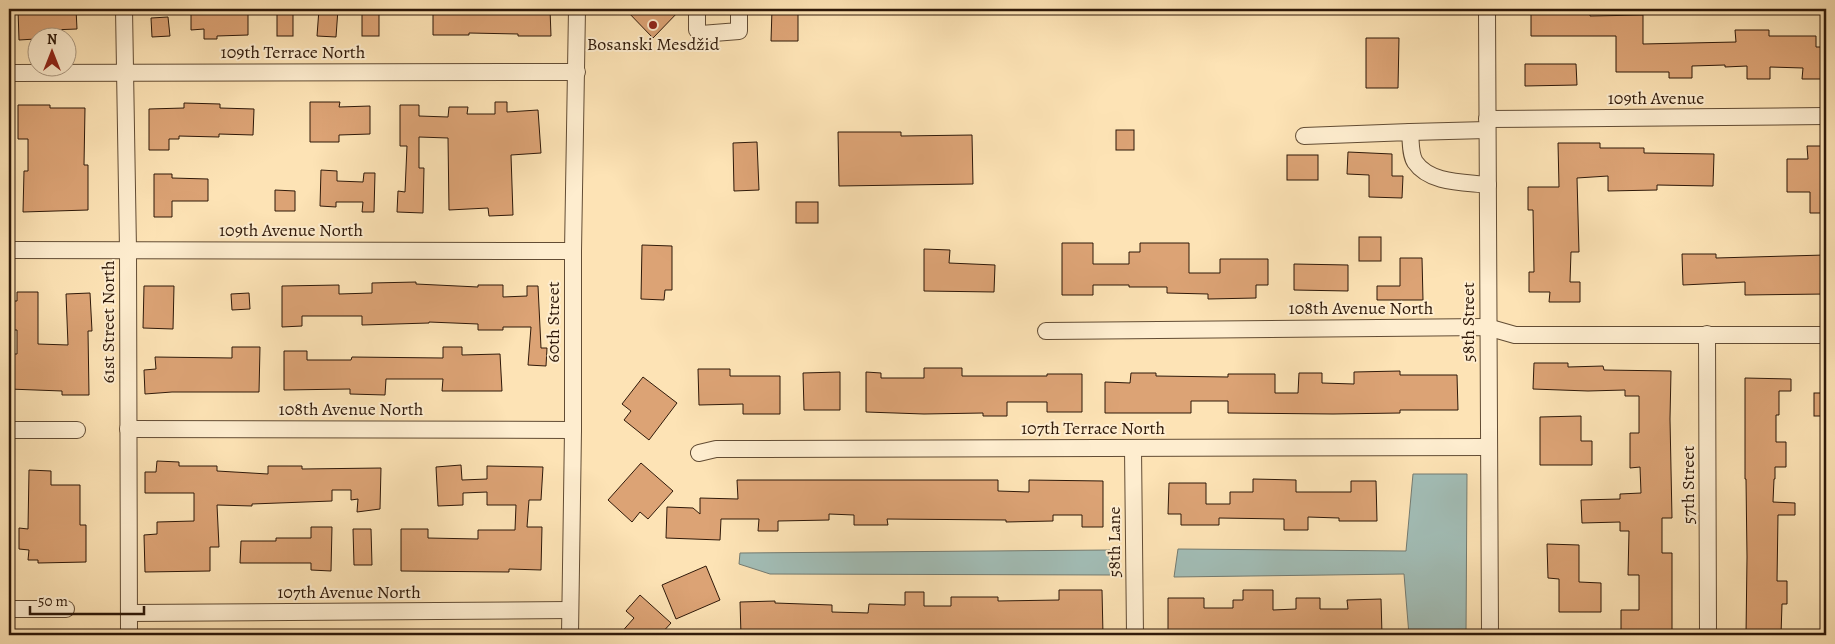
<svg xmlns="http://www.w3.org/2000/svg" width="1835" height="644" font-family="Alegreya,serif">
  <rect width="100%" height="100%" fill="#fde3b5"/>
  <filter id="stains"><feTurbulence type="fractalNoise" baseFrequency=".004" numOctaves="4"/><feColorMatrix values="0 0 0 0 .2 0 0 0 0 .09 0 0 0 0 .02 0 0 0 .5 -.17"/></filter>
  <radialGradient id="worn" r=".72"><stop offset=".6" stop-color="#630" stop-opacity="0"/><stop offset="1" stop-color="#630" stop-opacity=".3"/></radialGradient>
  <g fill="#a2bdb6" stroke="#747b71">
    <polygon points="1413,474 1467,474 1466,635 1409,635 1404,574 1174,577 1178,549 1406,551"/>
    <polygon points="1110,550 1112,575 770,574 739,564 740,553"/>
  </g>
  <g fill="#dca375" stroke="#2f1909">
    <polygon points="18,9 76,9 77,29 51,30 52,38 19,40"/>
    <polygon points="191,9 248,9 248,35 217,36 217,39 204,39 204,29 191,30"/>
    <rect x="277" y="9" width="16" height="27"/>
    <polygon points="319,9 338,9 336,37 317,36"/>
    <rect x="362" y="9" width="17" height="27"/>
    <polygon points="433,9 517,11 517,9 550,9 551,36 518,36 518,34 469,33 469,35 433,35"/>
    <polygon points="625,9 681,9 653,38"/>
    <polygon points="772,9 798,9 798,41 771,41"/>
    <polygon points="1531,9 1590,9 1590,16 1643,15 1643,44 1736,42 1735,30 1769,30 1769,36 1816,36 1816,47 1826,47 1826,79 1802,79 1803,68 1770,67 1770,79 1747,79 1747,66 1725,67 1725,65 1692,66 1692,78 1669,78 1669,72 1616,72 1616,36 1531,36"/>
    <polygon points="168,17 170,36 152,37 151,18"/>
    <polygon points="1366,38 1399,38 1398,88 1366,88"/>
    <polygon points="1525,64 1576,64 1577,85 1525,86"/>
    <polygon points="310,102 340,102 339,107 370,106 370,134 339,135 339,142 310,142"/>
    <polygon points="495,102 507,102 507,112 538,110 541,153 511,155 513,215 489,216 488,208 449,210 448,138 419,137 419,168 424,168 423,213 397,212 398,191 405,192 407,146 400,146 400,105 419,105 419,116 448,117 449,107 468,107 467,114 495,114"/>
    <polygon points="184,103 220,104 220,108 254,109 253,135 219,134 219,137 179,136 179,139 169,139 169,150 149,150 149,109 184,108"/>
    <polygon points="18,105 50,105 50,108 85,108 84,165 88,165 88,210 23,212 24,171 28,171 28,139 18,139"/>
    <rect x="1116" y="130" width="18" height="20"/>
    <polygon points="838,132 901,132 901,136 972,135 973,184 839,186"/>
    <polygon points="757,142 759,190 734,191 733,143"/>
    <polygon points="1558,143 1600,143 1600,148 1644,148 1644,153 1714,154 1713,186 1657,185 1657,190 1608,191 1608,176 1577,178 1579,252 1571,252 1570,282 1580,282 1580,302 1549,302 1550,292 1529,292 1529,272 1534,272 1533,210 1528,210 1528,187 1559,187"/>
    <polygon points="1807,146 1826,146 1826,213 1810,213 1810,192 1787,192 1787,159 1808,159"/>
    <polygon points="1348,152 1392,154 1392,176 1403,176 1402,198 1369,197 1369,175 1347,174"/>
    <rect x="1287" y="155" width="31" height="25"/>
    <polygon points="321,170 337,171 337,181 363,182 364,173 375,173 374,212 362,212 363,202 336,202 336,207 320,206"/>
    <polygon points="154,174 172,174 172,178 208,179 208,201 172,201 172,217 154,217"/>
    <polygon points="275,190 295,191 295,211 275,211"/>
    <rect x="796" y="202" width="22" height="21"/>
    <rect x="1359" y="237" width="22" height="24"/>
    <polygon points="1062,243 1093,243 1093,264 1129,264 1129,252 1140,252 1140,243 1189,243 1189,273 1220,273 1220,259 1268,259 1268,285 1256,285 1256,298 1208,299 1208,294 1167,293 1167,287 1129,287 1129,285 1093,285 1093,295 1062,295"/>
    <polygon points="642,245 672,246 672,290 665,290 664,300 641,299"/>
    <polygon points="924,249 950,250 949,263 995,265 994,292 924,291"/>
    <polygon points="1682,254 1716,254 1716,258 1825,255 1826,294 1745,295 1745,282 1683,285"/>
    <polygon points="1400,258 1422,258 1423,300 1377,300 1377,286 1400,286"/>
    <polygon points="1294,264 1348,265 1348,291 1294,290"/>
    <polygon points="416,282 416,284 478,287 478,285 503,285 503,297 527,296 527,286 538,286 541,348 547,348 546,366 528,365 531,327 503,327 503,330 478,330 478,324 429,322 429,323 362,325 362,316 302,316 302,326 282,327 282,286 339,285 339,294 372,293 372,283"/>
    <polygon points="144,286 174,286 173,329 143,328"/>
    <polygon points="17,292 38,292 38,344 68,345 66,294 90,293 92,331 88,331 89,395 62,395 62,391 9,389 9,354 17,354 17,330 9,330 9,301 17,301"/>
    <polygon points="249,293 250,309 232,310 231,294"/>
    <polygon points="232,347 260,347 259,392 172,392 145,394 144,370 156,369 155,357 232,358"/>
    <polygon points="443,347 462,347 462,355 500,354 502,391 442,391 443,379 386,379 385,395 350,394 350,389 284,390 284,351 307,351 307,360 351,360 352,357 443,358"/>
    <polygon points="1534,363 1568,363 1568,367 1603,366 1604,370 1671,371 1670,419 1672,518 1662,518 1662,553 1672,553 1672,635 1621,635 1621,610 1639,610 1639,575 1628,575 1629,531 1620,531 1620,522 1582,523 1581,500 1620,499 1620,494 1641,493 1640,467 1630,468 1630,433 1639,433 1639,396 1625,396 1625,390 1588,391 1533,389"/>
    <polygon points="924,368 962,368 962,376 1047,376 1047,374 1082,374 1082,412 1047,412 1047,402 1007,402 1007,416 983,416 983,413 924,414 866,412 866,372 881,373 881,378 924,378"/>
    <polygon points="698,369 730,369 730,376 780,376 780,414 743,414 743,404 699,405"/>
    <polygon points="1400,371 1400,375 1457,375 1458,410 1400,410 1400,413 1333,414 1228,413 1228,401 1191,401 1191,413 1105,413 1105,382 1130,383 1131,373 1156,373 1156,376 1228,377 1228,374 1275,374 1275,393 1298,393 1299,373 1322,373 1322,383 1354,384 1354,372"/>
    <polygon points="840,372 840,410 804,410 803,373"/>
    <polygon points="643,377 677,403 649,440 624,420 631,411 622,404"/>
    <polygon points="1745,378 1791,379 1791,391 1779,391 1779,415 1776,415 1776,442 1786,442 1786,467 1775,467 1775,479 1774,479 1773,502 1795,503 1795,515 1778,515 1777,581 1787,581 1787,604 1782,604 1781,635 1746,635 1747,557 1746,479 1745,479"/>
    <rect x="1814" y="393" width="12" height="23"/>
    <polygon points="1581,416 1581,441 1592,441 1592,465 1540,465 1540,417"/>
    <polygon points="157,461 179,462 179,466 217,466 217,471 268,474 268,466 302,466 302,469 381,468 380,509 357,512 358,499 351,500 351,490 332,490 332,501 252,504 252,506 217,505 219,547 210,547 210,571 145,572 144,535 157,534 157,522 194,521 194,493 145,493 145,472 156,472"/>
    <polygon points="641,463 673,491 648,519 640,512 632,522 608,500"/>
    <polygon points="461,465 462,480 487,479 487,466 543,467 541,500 529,500 527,527 542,527 541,570 509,569 509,572 401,571 401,529 428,529 428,538 478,539 478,530 515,530 516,505 487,505 487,492 463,493 463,505 438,506 436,467"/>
    <polygon points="29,470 51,471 51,485 80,485 80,525 86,525 86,562 38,563 38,560 28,560 29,550 19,549 19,528 28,529"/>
    <polygon points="1253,479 1296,480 1296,492 1351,492 1351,481 1376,481 1377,521 1339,521 1339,518 1308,517 1308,530 1284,530 1284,519 1219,518 1219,525 1181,525 1181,514 1168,514 1169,483 1206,483 1206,504 1230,504 1230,492 1253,492"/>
    <polygon points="737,480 998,480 998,491 1029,492 1029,480 1103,481 1103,527 1082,527 1082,515 1053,515 1053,521 1006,522 1006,520 887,519 888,525 854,525 854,515 829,514 829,520 778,521 778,531 758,531 759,519 721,519 720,540 666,538 667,507 693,508 700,514 700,498 738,499"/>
    <polygon points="311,527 332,527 331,571 311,570 311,563 240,563 241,541 276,541 276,538 311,538"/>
    <polygon points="353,529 371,529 372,565 354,565"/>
    <polygon points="1547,544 1579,545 1579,582 1601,583 1601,612 1559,612 1559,579 1548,578"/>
    <polygon points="706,566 720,600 676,619 662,585"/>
    <polygon points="1059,590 1102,590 1103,635 962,635 963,631 939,630 939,635 741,635 740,602 775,601 775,603 832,605 832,612 868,613 869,604 905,605 905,592 924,592 924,606 951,606 951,597 998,597 998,601 1059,600"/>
    <polygon points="1243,590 1273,590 1273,610 1296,609 1296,598 1320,598 1320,609 1348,609 1347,600 1381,599 1382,635 1285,635 1285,632 1253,631 1253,635 1168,635 1168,598 1204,598 1204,608 1233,608 1233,600 1243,600"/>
    <polygon points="640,595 671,623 660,635 619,635 634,618 626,611"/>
  </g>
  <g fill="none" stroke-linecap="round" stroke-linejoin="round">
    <defs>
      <g id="minor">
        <polyline points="124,9 128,250 129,635"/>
        <polyline points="697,9 697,30 701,34 739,31 739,9"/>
        <polyline points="1487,9 1490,635"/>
        <polyline points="9,73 577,72"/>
        <polyline points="1487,119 1826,116"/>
        <polyline points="1410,132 1487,130"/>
        <path d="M1304 136 1410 132C1411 141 1410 154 1415 162 1430 184 1465 182 1488 185"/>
        <polyline points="9,250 573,251"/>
        <polyline points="1046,331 1487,327 1515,335 1826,335"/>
        <polyline points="1707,334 1708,635"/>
        <polyline points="128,429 573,430"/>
        <polyline points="9,430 77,430"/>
        <polyline points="1133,448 1135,635"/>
        <polyline points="699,453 716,449 1488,447"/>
        <polyline points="9,609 66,609"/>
        <polyline points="129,613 570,610"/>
        <polyline points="570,635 573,430 573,251 577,9"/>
      </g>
    </defs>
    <use href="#minor" stroke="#624c34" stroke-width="18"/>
    <use href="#minor" stroke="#feedcf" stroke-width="16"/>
  </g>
  <circle fill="#8f2418" stroke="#feedcf" stroke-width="2" cx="653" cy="25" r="5"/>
  <g text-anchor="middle" stroke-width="4" stroke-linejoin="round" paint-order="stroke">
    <g font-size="18" fill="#2f1909" stroke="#feedcf">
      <text x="653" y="50">Bosanski Mesdžid</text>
    </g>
    <g font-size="18" fill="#2f1909" stroke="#feedcf">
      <text x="293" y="58">109th Terrace North</text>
      <text x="1656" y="104">109th Avenue</text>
      <text x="291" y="236">109th Avenue North</text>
      <text x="1361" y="314">108th Avenue North</text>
      <text transform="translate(108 322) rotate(-90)" y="6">61st Street North</text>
      <text transform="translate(553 322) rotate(-90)" y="6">60th Street</text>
      <text transform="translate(1468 322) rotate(-90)" y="6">58th Street</text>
      <text x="351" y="415">108th Avenue North</text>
      <text x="1093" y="434">107th Terrace North</text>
      <text transform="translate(1688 485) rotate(-90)" y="6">57th Street</text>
      <text transform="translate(1114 542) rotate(-90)" y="6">58th Lane</text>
      <text x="349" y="598">107th Avenue North</text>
    </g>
  </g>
  <rect width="1835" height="644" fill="none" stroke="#fde3b5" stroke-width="30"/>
  <rect x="10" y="10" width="1815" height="624" fill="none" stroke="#2f1909" stroke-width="2.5"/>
  <rect x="15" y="15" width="1805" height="614" fill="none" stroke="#2f1909"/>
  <g transform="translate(52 52)"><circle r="24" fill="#feedcf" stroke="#ab9880"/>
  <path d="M0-4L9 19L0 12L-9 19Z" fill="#8f2418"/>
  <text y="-8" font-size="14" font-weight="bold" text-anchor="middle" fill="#2f1909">N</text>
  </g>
  <path d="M30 606v8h114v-8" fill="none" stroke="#2f1909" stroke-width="2.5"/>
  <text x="38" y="606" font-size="15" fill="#2f1909" stroke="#feedcf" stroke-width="4" paint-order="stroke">50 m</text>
  <rect width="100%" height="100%" filter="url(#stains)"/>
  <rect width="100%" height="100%" fill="url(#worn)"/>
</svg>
